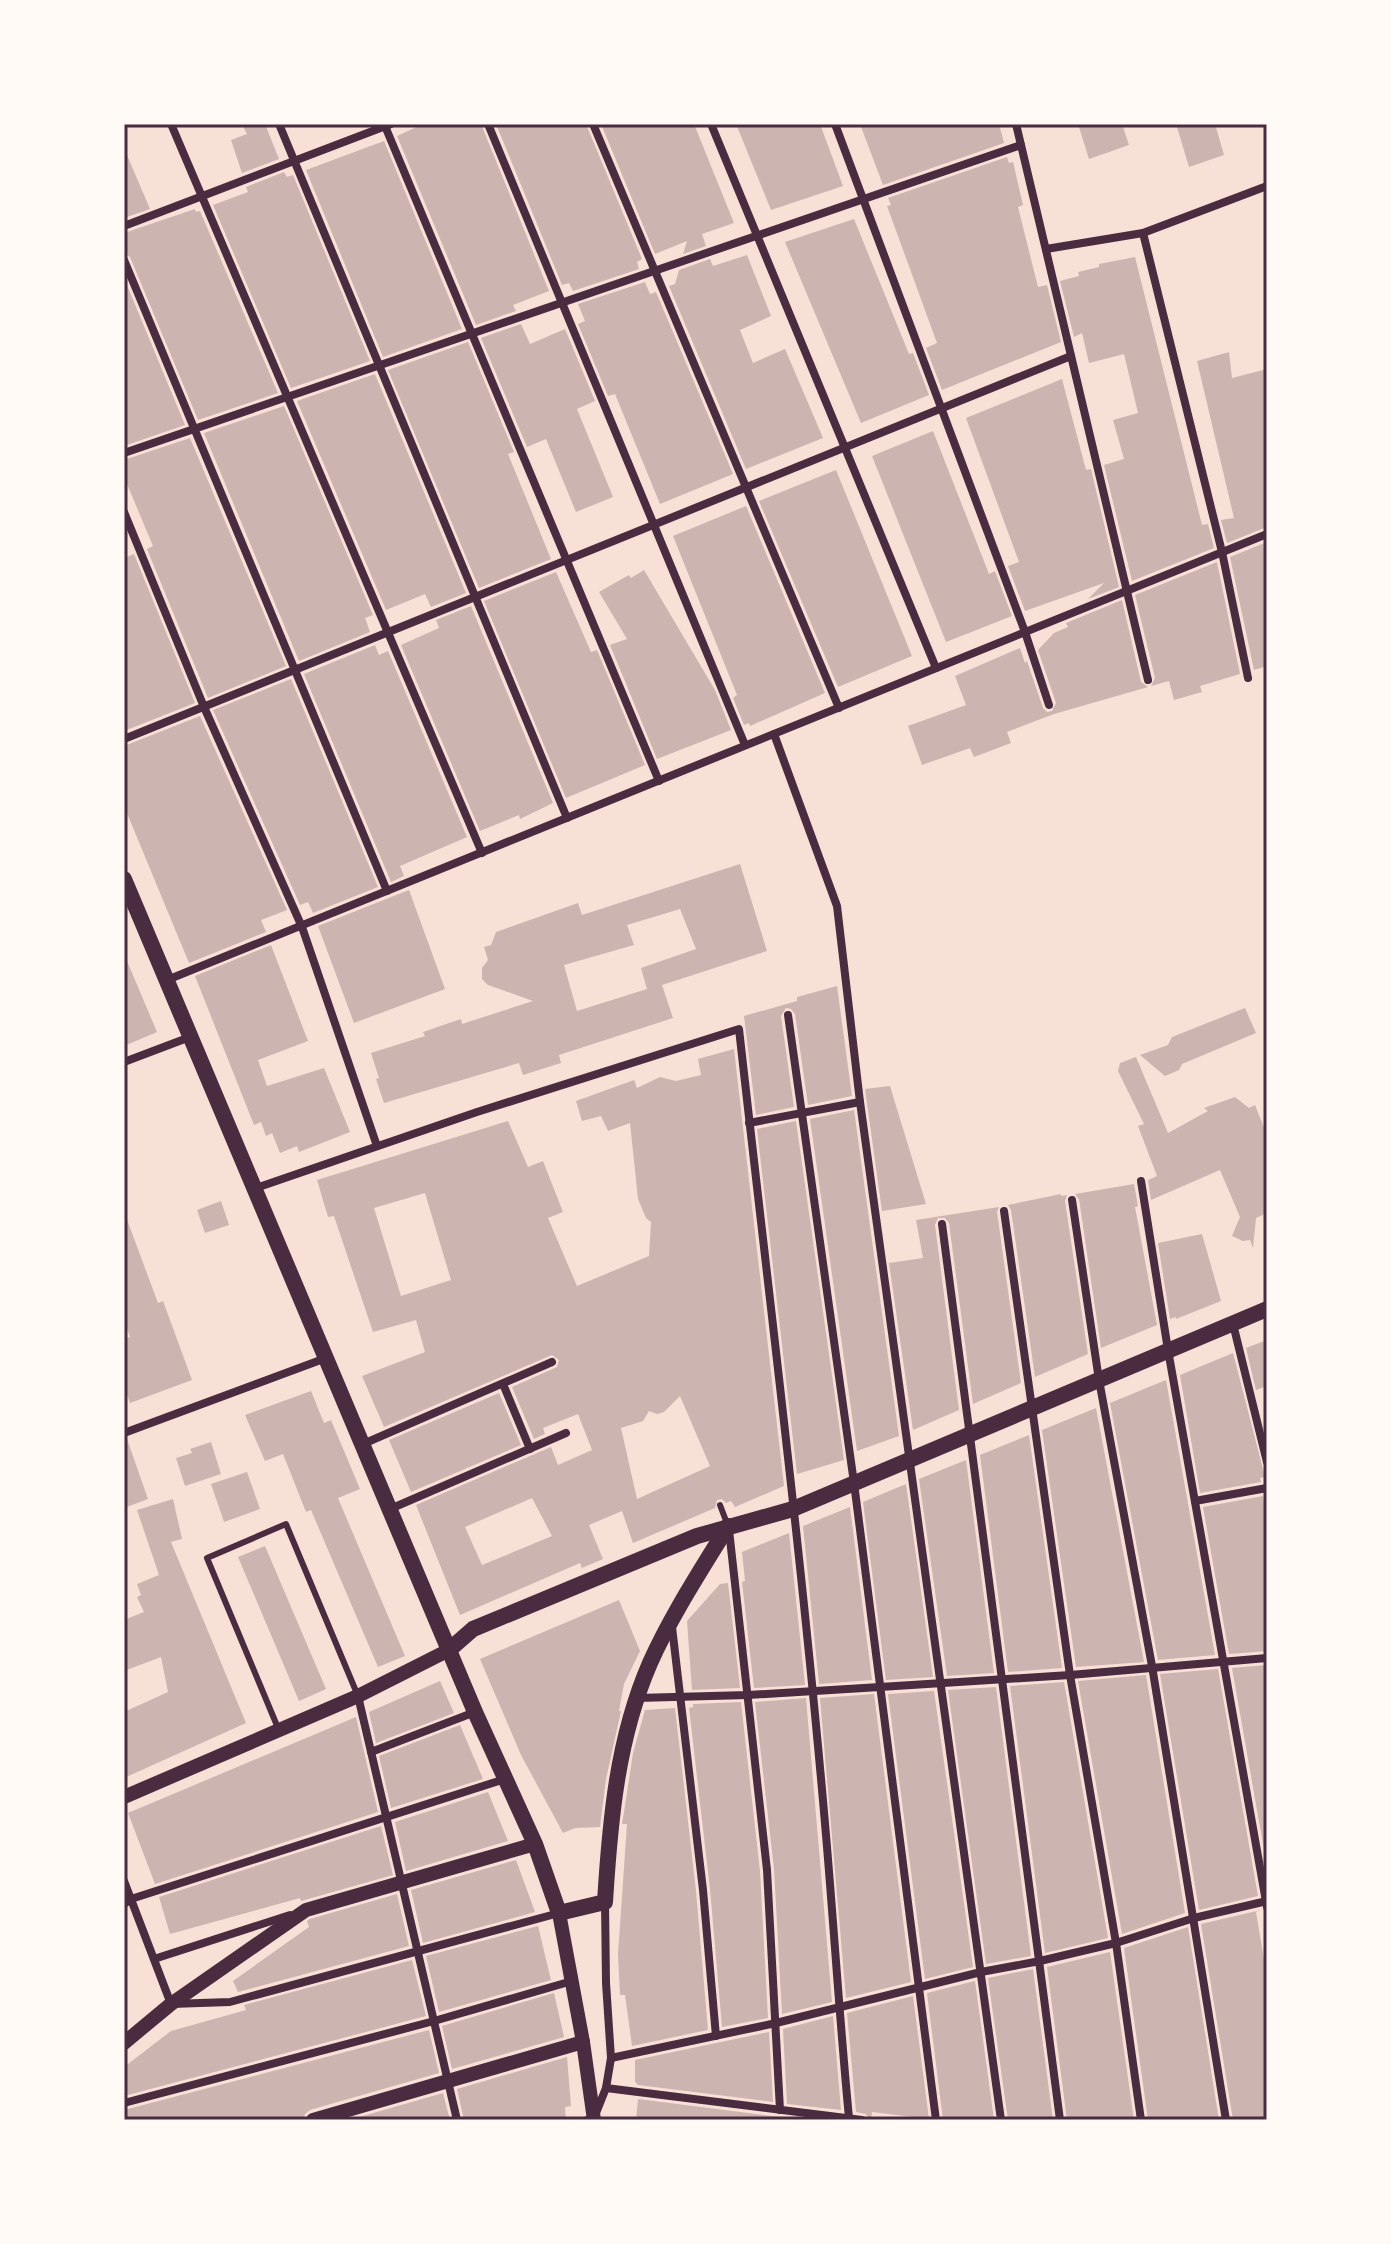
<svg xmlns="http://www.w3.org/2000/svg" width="1391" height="2244" font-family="'Nunito Sans',sans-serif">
  <rect width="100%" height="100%" fill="#f7e1d7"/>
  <g fill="#ccb4b1" fill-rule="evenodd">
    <polygon points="242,124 265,124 279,159 242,173 231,140 247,134"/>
    <polygon points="423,124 481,124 549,291 513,305 516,311 476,325 397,136"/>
    <polygon points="496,124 586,124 642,259 637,262 639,269 573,291 569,283 562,285"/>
    <polygon points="601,124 694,124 734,223 702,234 706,246 683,254 687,241 655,254"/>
    <polygon points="736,124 820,124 843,186 771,210"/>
    <polygon points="860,124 999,124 1004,143 883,185"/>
    <polygon points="1078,124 1122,124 1129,145 1089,159"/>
    <polygon points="1176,124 1215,124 1224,155 1189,167"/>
    <polygon points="384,141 462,329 383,357 306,170"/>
    <polygon points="124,148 150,209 124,218"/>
    <polygon points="1007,157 1009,163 1013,162 1023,205 1018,207 1038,287 1047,285 1061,342 942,390 926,348 937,343 887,206 891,205 888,198"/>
    <polygon points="284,172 287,177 293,175 370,361 291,388 213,205 248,192 246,187"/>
    <polygon points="195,209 196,212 200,211 278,393 198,420 130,257 124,253 124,233"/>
    <polygon points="854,219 909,354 913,353 929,395 861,423 785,242"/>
    <polygon points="747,255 771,316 740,330 753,363 785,349 823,438 746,469 669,286 675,284 679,270 710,259 713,266"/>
    <polygon points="1135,257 1202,525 1208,524 1214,548 1132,581 1104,465 1124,459 1113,420 1138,413 1124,354 1089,363 1082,333 1074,337 1060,281 1079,276 1078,272 1099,267 1099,264"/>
    <polygon points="124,278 185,425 124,446"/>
    <polygon points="645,282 650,294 656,292 733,474 660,504 615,394 608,396 578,324 585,321 578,304"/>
    <polygon points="521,324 530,344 565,329 595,401 577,409 613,497 576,512 546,439 527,447 481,338"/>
    <polygon points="468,342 514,452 508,454 551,559 479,588 388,370"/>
    <polygon points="1229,352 1232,378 1267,369 1267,527 1227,543 1221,520 1234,518 1197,361"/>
    <polygon points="375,374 466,593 431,607 425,594 386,610 297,401"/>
    <polygon points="1062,379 1086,470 1091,469 1119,587 1088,599 1104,583 1025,611 1008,566 1019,562 966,418"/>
    <polygon points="284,406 373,615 365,618 370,632 299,661 204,433"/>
    <polygon points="933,431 989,574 995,571 1012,616 946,642 872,456"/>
    <polygon points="190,438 286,666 208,698 147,549 153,546 124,477 124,460"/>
    <polygon points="836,470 912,656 838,687 759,501"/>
    <polygon points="746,506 825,693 750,726 749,723 744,725 733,698 737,695 673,536"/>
    <polygon points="1267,542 1267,666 1254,670 1230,557"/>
    <polygon points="134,554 195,703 124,731 124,558"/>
    <polygon points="1217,562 1240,674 1200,686 1202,692 1174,700 1169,681 1151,686 1155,678 1135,595"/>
    <polygon points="644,570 715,690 731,730 657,759 610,645 627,639 599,592 629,575 631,578"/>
    <polygon points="556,572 591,652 597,650 645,765 566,798 484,601"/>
    <polygon points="1122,600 1141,682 1148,687 1054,714 1007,732 1011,743 974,757 970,748 922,765 908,726 966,705 955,676 1020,648 1025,663 1027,661 1043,708 1047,712 1052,711 1056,703 1038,650 1054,633 1068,627 1066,623"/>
    <polygon points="471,606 553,803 520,819 519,815 480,831 401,645 439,628 436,620"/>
    <polygon points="375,645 379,655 388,651 467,837 400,866 404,876 391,882 304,674"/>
    <polygon points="291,679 378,887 313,913 308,902 300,905 213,710"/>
    <polygon points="200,716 287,910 261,920 266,932 189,963 124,806 124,746"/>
    <path d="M740 864 767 951 662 985 673 1018 559 1055 561 1063 523 1075 519 1063 384 1103 376 1079 379 1078 371 1053 425 1036 423 1032 461 1019 462 1024 533 1001 488 985 482 979V968L488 960 484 947 491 945 496 932 578 903 582 915ZM680 909 696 949 641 968 647 989 577 1011 564 965 634 945 627 925Z"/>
    <polygon points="409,890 445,989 354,1023 318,926"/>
    <polygon points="271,945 308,1041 258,1060 267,1086 324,1068 350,1132 299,1152 297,1146 280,1153 272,1133 266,1136 261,1122 254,1125 195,976"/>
    <polygon points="124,954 157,1032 124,1046"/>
    <polygon points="837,986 852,1096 808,1105 795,1014 791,1009 786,1008 781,1016 794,1107 756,1115 744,1016 797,1001 797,997"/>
    <polygon points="1245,1008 1256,1033 1182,1064 1179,1070 1165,1076 1140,1055 1168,1045 1172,1037"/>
    <path d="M734 1049 784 1486 735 1507 731 1501 726 1503 722 1499 717 1500 715 1508 633 1543 622 1511 589 1525 603 1559 582 1568 580 1563 460 1615 416 1505 551 1447 558 1465 592 1450 578 1414 543 1428 545 1434 534 1439 512 1387 557 1367 559 1360 552 1355 384 1427 362 1376 425 1352 416 1320 373 1332 334 1216 328 1217 317 1180 508 1121 528 1167 543 1161 563 1212 548 1218 577 1286 649 1256 651 1222 646 1218 638 1199 630 1123 608 1131 601 1116 582 1121 576 1101 634 1080 637 1088 660 1077 676 1081 701 1075 698 1059ZM425 1193 451 1280 401 1296 374 1208ZM680 1396 710 1466 637 1499 621 1428 643 1421 649 1411 657 1414 664 1412ZM532 1498 552 1536 482 1565 465 1527Z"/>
    <polygon points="1136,1057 1168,1133 1208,1111 1204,1108 1235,1097 1249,1108 1255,1105 1267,1135 1267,1213 1256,1218 1253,1248 1250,1240 1243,1241 1232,1236 1240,1217 1220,1170 1151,1200 1148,1180 1157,1176 1138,1126 1144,1124 1118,1071 1120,1063"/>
    <polygon points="890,1086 926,1204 882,1211 865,1089"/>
    <polygon points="854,1110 899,1436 857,1451 810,1119"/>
    <polygon points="796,1121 844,1460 797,1474 757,1129"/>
    <polygon points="1134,1184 1138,1206 1135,1207 1157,1325 1101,1348 1079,1199 1075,1194"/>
    <polygon points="1061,1194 1061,1196 1067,1195 1065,1201 1088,1354 1035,1377 1011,1210 1008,1205"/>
    <polygon points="221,1201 229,1225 205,1233 197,1210"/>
    <polygon points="999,1207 997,1212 1021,1383 973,1404 949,1223 945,1218 938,1218 935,1225 959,1410 913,1430 889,1263 923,1258 916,1220"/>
    <polygon points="124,1217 126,1217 158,1303 163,1301 192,1380 130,1403 124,1386 124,1339 130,1337 124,1320"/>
    <polygon points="1202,1234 1221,1301 1176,1319 1176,1317 1170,1319 1158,1243"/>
    <polygon points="1267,1340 1267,1386 1256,1390 1246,1348"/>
    <polygon points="1233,1353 1265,1477 1260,1478 1261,1482 1200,1493 1180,1375"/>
    <polygon points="1166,1380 1215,1655 1158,1660 1110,1403"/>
    <polygon points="311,1391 324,1423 331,1420 360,1489 338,1498 405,1656 378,1667 311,1510 306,1512 283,1454 265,1461 245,1415"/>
    <polygon points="499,1393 521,1445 411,1492 389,1440"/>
    <polygon points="1096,1408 1144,1662 1076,1667 1042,1430"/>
    <polygon points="1029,1435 1062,1668 1008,1672 980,1455"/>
    <polygon points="127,1439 148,1499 124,1508 124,1440"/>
    <polygon points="211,1442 221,1474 185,1486 176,1458 192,1453 190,1449"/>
    <polygon points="966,1460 994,1673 947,1676 919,1479"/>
    <polygon points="247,1472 260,1509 224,1522 211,1484"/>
    <polygon points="906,1484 933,1677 886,1680 863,1502"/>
    <polygon points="1263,1496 1267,1522 1267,1651 1229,1654 1203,1507"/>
    <polygon points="173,1499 182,1539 171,1542 246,1723 124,1778 124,1712 168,1692 161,1657 124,1671 124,1620 144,1612 137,1597 141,1595 137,1584 159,1575 137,1510"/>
    <polygon points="850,1507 872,1680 819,1684 803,1526"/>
    <polygon points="789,1533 805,1685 754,1688 742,1582 745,1581 742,1552"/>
    <polygon points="265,1546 326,1689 299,1701 238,1557"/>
    <polygon points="728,1583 740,1688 692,1690 687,1621 720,1584"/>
    <polygon points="619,1600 640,1651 624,1684 619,1711 621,1711 606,1779 600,1827 575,1828 563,1833 521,1755 480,1659"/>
    <polygon points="1267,1665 1267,1867 1232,1668"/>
    <polygon points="1218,1669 1258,1896 1199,1910 1160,1674"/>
    <polygon points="1146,1675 1185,1913 1122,1934 1078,1681"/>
    <polygon points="440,1681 454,1713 376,1743 369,1712"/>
    <polygon points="1064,1682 1108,1938 1045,1953 1010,1686"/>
    <polygon points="996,1687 1031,1956 986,1964 948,1690"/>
    <polygon points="934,1691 973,1967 925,1979 888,1694"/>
    <polygon points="874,1694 911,1982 846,1998 820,1698"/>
    <polygon points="806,1698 832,2002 782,2014 774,1869 755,1702"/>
    <polygon points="741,1702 760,1871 768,2018 722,2027 710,1889 689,1708 693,1707 693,1704"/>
    <polygon points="675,1708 696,1891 708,2030 632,2046 625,1995 620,1995 618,1954 627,1824 622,1824 624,1812 633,1753 645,1710"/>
    <polygon points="356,1717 378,1812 155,1884 128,1813"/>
    <polygon points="460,1725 483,1779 391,1808 379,1756"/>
    <polygon points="488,1792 508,1841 406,1871 395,1822"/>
    <polygon points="381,1826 393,1875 301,1901 300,1898 170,1934 159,1897"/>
    <polygon points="516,1860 535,1912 423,1943 411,1890"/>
    <polygon points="397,1894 409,1946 238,1992 233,1981 309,1927 307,1921 310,1919"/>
    <polygon points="1261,1910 1256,1912 1267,1977 1267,2120 1233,2120 1201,1924"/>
    <polygon points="538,1926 551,1980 439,2012 426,1956"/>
    <polygon points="1188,1927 1219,2120 1148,2120 1124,1948"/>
    <polygon points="1110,1952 1134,2120 1067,2120 1047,1967"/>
    <polygon points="412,1960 426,2016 124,2096 124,2067 171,2031 246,2010 244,2005"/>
    <polygon points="1033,1969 1053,2120 1008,2120 988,1978"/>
    <polygon points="975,1981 994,2120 943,2120 927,1993"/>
    <polygon points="554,1993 564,2037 452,2069 442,2026"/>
    <polygon points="913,1996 929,2119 872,2112 871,2120 869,2120 866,2114 856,2112 847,2013"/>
    <polygon points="833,2016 841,2110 787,2104 783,2029"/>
    <polygon points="429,2030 439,2073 310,2110 305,2114 303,2120 124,2120 124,2110"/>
    <polygon points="769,2032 773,2102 638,2085 635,2082 635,2060"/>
    <polygon points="567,2057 571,2106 565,2107 566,2120 464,2120 457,2089"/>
    <polygon points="443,2093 450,2120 349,2120"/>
    <polygon points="638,2099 780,2117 806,2120 636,2120"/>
  </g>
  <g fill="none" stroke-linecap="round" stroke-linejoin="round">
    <g stroke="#4a2c40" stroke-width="6">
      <polyline points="720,1505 728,1526"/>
      <polyline points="278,1728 207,1558 286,1524 358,1696"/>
    </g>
    <g stroke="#4a2c40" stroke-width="8">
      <polyline points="171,124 482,853"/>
      <polyline points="279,124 567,818"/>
      <polyline points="488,124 745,745"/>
      <polyline points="593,124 839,708"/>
      <polyline points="711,124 936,668"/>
      <polyline points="835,124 1025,632 1049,705"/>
      <polyline points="1016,124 1148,680"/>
      <polyline points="385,126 659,781"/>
      <polyline points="124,226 391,124"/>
      <polyline points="1143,233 1222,552 1248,678"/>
      <polyline points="1046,249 1143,233 1267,186"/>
      <polyline points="124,260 387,891"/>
      <polyline points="124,453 1021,145"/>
      <polyline points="124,512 204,707 302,927 377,1146"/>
      <polyline points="774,734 837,906 860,1102 1001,2120"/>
      <polyline points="124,739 1071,356"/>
      <polyline points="167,980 1267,534"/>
      <polyline points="788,1015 854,1483 936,2120"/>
      <polyline points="124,1062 190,1037"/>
      <polyline points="749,1123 860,1102"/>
      <polyline points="1141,1181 1168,1350 1267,1907"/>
      <path d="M253 1189 477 1112 739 1029C769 1297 803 1566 826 1835 834 1929 840 2024 849 2118"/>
      <polyline points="1072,1200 1099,1380 1152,1666 1226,2120"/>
      <polyline points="1004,1211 1070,1675 1116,1943 1141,2120"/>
      <polyline points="942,1224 1060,2120"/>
      <polyline points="1233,1324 1267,1462"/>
      <polyline points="503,1384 530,1449"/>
      <polyline points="124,1433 326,1358"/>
      <polyline points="363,1444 552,1362"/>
      <polyline points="1195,1501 1267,1488"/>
      <polyline points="390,1509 566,1433"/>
      <polyline points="729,1530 767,1870 780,2110"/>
      <polyline points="672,1627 703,1890 716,2036"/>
      <polyline points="358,1696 457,2120"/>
      <polyline points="637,1698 748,1695 880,1687 1070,1675 1267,1658"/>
      <polyline points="371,1752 475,1712"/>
      <polyline points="124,1881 171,2004 230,2002 559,1913"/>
      <polyline points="124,1904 131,1899 505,1779"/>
      <polyline points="154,1959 290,1915"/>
      <polyline points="611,2058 776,2023 981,1972 1040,1961 1116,1943 1194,1918 1267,1901"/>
      <polyline points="606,2088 862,2120"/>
      <polyline points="124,2103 434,2021 572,1981"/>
      <polyline points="587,2120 594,2118 606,2088 611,2058 606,1983 605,1902"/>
    </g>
    <g stroke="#4a2c40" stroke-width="14">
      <polyline points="124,1797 358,1696 449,1650"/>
      <polyline points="559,1913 583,2042 594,2120"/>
      <polyline points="124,2043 171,2004 306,1910 535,1844"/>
      <polyline points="313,2120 583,2042"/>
    </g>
    <g stroke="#4a2c40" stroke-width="16">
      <path d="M124 879 475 1712 535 1844 559 1913 605 1902C610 1821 617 1739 650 1663 671 1616 701 1570 728 1526"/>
      <polyline points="449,1650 473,1629 697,1536 793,1509 1267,1309"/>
    </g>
  </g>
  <rect width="1391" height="2244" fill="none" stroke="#fffaf5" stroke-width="252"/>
  <rect x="126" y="126" width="1139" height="1992" fill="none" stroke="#4a2c40" stroke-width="3"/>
</svg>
